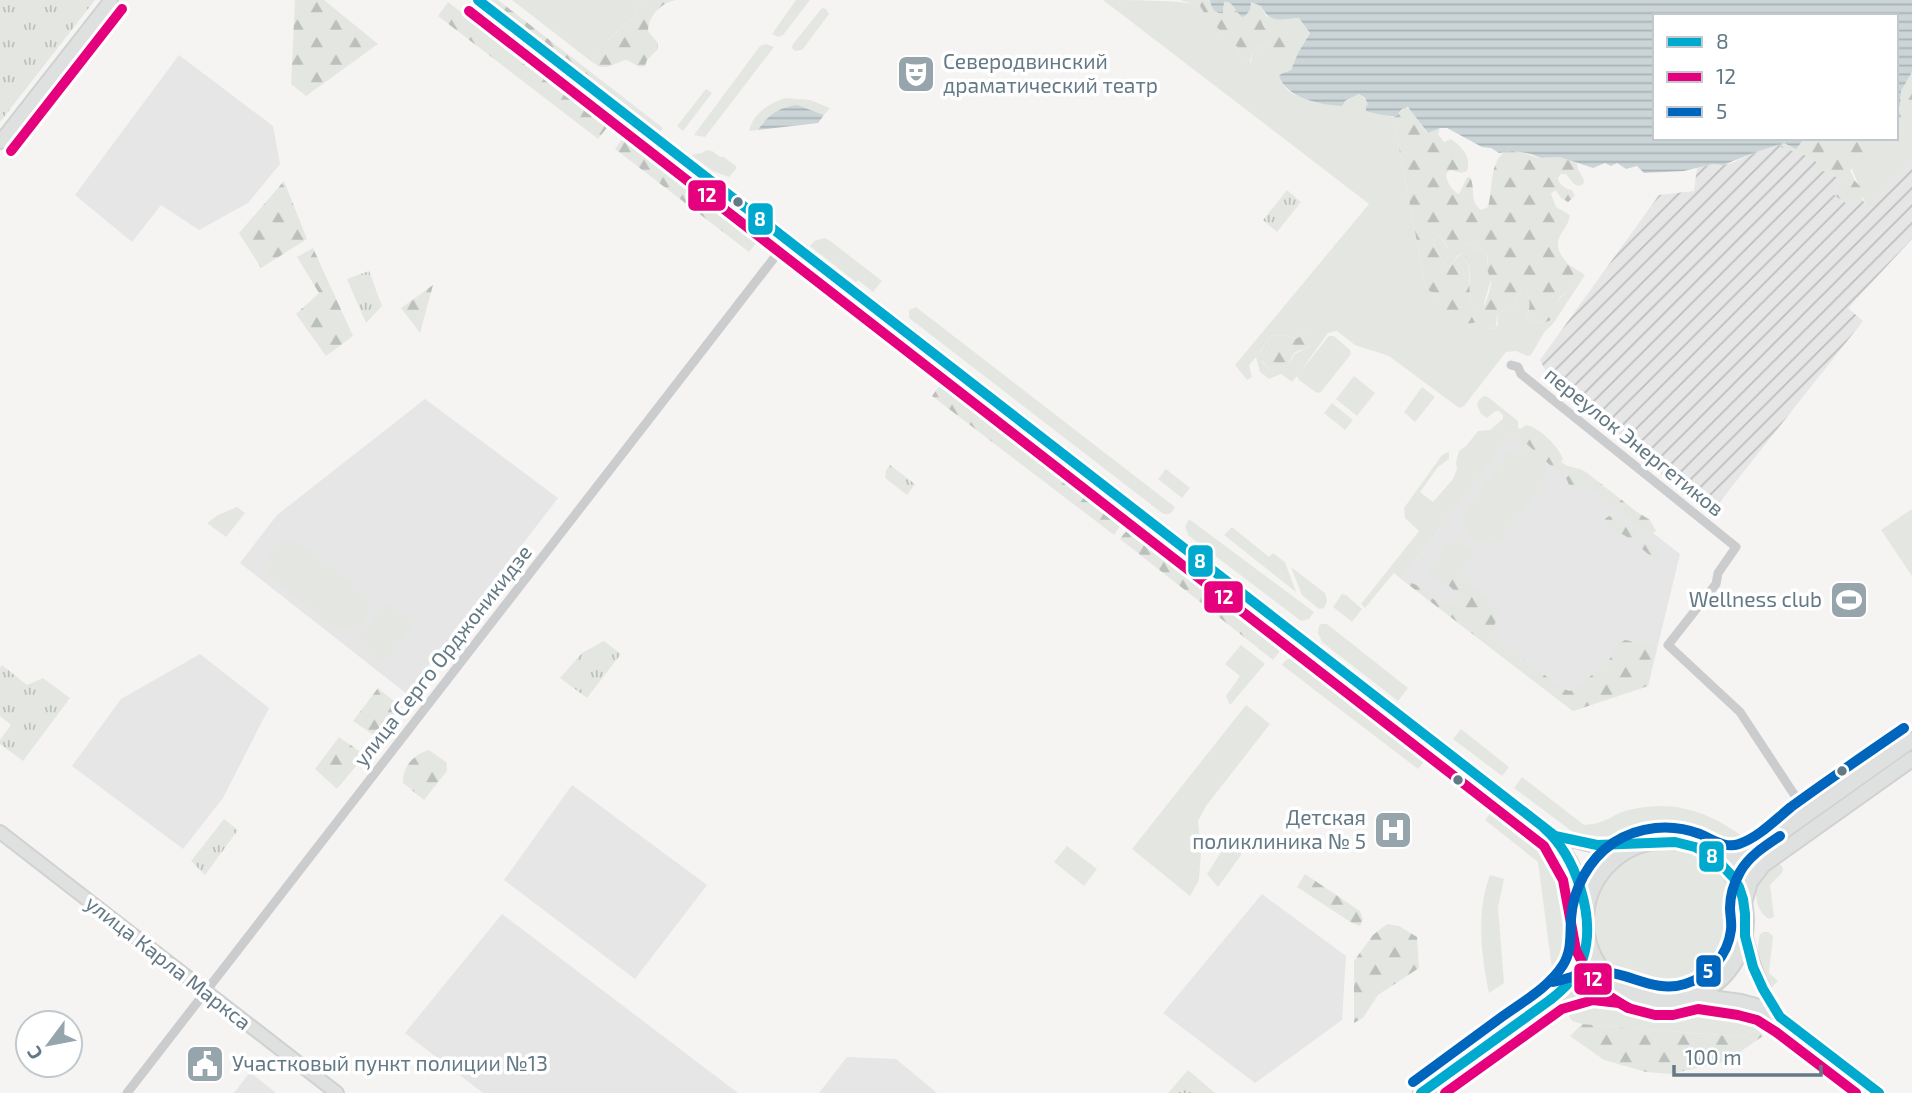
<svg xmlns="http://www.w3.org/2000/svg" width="1912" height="1093" font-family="'Exo 2',sans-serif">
  <defs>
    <pattern id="industrial-furrows" width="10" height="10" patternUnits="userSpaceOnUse" patternTransform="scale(1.75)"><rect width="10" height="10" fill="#e5e6e5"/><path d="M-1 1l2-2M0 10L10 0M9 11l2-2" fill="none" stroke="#bdbfbf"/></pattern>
    <pattern id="forest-firs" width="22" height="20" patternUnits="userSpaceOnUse" patternTransform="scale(1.75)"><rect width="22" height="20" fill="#e4e7e1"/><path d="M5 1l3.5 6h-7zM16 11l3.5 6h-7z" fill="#bcc0bc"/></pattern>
    <pattern id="park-tufts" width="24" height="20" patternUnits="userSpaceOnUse" patternTransform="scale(1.75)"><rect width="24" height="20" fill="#e4e7e1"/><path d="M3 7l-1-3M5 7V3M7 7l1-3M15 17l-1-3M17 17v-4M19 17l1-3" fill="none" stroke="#bcc0bc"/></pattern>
    <pattern id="water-rules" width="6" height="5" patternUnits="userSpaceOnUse" patternTransform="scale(1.75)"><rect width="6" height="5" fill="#cbd5d7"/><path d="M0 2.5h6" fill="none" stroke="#a8b2b4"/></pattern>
  </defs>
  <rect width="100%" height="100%" fill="#f5f4f3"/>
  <g fill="#e5e6e5">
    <polygon points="179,55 273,126 280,164 248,203 199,230 161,205 132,242 75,195"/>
    <polygon points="425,399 558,498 407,694 240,563 277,515"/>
    <polygon points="1517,427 1680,554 1648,686 1573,711 1401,579"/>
    <polygon points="200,654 269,708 223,798 183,849 72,766 121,699"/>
    <polygon points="572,785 707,885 635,979 504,880"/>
    <polygon points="1262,894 1346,956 1342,1020 1255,1083 1163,1013"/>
    <polygon points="502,914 738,1093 483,1093 405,1033"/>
    <polygon points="847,1057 896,1059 937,1093 819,1093"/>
    <polygon points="250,1072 276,1093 234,1093"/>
  </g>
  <polygon fill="url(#industrial-furrows)" points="1789,138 1782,147 1810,157 1818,163 1814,169 1830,172 1841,181 1833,194 1862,199 1867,207 1912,159 1912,239 1848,308 1863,321 1711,513 1555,389 1540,360 1659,195 1694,191 1697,168 1713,164 1723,165 1732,163 1756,152 1781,144"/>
  <g fill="#e4e7e1" fill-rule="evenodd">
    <polygon points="512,0 642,0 636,14 598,50 596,58 592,62"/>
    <polygon points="796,0 810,0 783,35 778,37 772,34"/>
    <path d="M1103 0C1124 0 1181 0 1198 5 1208 11 1216 25 1224 34V38L1237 46 1241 58 1251 63 1252 53 1280 34C1272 33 1264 33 1261 23L1266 16 1280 20 1299 18 1310 32 1298 53 1291 70 1285 72 1280 80 1287 90 1295 95 1332 105 1343 103 1359 94 1367 101 1372 112 1393 117 1426 289 1435 294 1447 318 1467 324 1476 322C1475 313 1470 302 1470 293 1469 279 1472 265 1463 253L1457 256 1451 266 1447 267 1433 245 1435 239 1439 235 1447 247 1453 250 1467 243 1476 249 1486 252 1488 255 1487 262 1491 280 1484 303 1489 327 1494 329 1498 325 1497 314 1513 306 1516 296 1522 292H1526C1531 300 1530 307 1527 316 1534 327 1548 323 1555 314 1555 285 1589 296 1568 264L1585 275 1553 324 1545 331 1531 355 1527 356 1516 351 1506 352 1464 406 1459 408 1389 356 1355 345 1337 331 1328 333 1300 372 1329 336H1334L1350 350 1351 354 1321 392 1317 393 1299 380 1297 376 1292 382 1281 374 1269 379 1260 372 1256 357 1249 365 1252 377 1247 380 1235 365 1369 204ZM1307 334 1309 347 1295 354 1288 365 1271 371 1262 362 1260 351 1271 336 1286 335 1295 339Z"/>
    <polygon points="822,8 826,9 829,14 802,50 795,51 792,48 793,44"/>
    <polygon points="766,44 774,47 705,137 694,135 760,46"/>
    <polygon points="706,89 712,93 683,131 677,126"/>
    <path d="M785 98 810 100 830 108 824 115 797 106 763 122 758 130 749 131C754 113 767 104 785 98Z"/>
    <polygon points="1912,109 1912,159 1867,208 1843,145 1857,138 1896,138 1896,120"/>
    <polygon points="707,150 712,151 720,157 724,157 736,166 736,169 729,177 713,171 691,155 702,153"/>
    <polygon points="824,238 829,240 882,281 873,292 858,280 856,282 810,246 814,241"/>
    <path d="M916 307 1175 507C1172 513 1169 516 1162 513L909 318V310Z"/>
    <polygon points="1354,376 1375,393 1357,416 1336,399"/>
    <polygon points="1422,387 1435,397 1415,422 1404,412"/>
    <path d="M1484 396 1488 397 1518 421V436L1539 455 1558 466 1560 464 1580 469C1565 474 1553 468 1542 460L1546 472 1545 482 1502 538 1493 543 1476 541 1468 534 1463 523 1465 511 1508 453 1517 449 1532 451 1512 434 1401 579 1394 573 1365 608 1361 604 1419 531 1405 518 1404 508 1442 455 1448 452H1449V459L1438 467 1420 492 1433 502 1453 479 1457 469 1456 462 1459 451 1466 446 1478 431 1490 430 1503 419V415L1499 411 1494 412 1487 418 1481 414 1477 405 1479 400Z"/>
    <polygon points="1332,403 1353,420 1345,430 1324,413"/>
    <polygon points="1166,469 1190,488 1182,498 1158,479"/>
    <polygon points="237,507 245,513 226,537 207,523 218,515"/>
    <polygon points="1912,509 1912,576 1881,530"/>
    <polygon points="1189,519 1314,612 1309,619 1301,621 1189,536 1185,527"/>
    <polygon points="1232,527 1269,557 1273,553 1285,562 1296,592 1224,535"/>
    <polygon points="1453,537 1471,551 1445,585 1427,571"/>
    <path d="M286 540 298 541 361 591 368 600 369 610C363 625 351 632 335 628L270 577C259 561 269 546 286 540Z"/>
    <polygon points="1291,567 1325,593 1327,601 1324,608 1319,609 1302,595"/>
    <polygon points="1342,594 1346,595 1362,609 1352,622 1333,607"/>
    <polygon points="387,602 414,624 384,663 356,641"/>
    <polygon points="1321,624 1327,624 1408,688 1398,701 1322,642 1318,633 1319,626"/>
    <polygon points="1241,645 1265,664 1230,705 1226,696 1240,676 1225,664"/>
    <polygon points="1303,650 1311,654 1433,750 1418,769 1282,665 1285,661"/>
    <polygon points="1246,705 1270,724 1206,806 1198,821 1201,853 1199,880 1190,896 1132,849"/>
    <polygon points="1461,729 1509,767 1502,776 1453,739"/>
    <path d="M1522 777 1584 825C1589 824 1595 824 1600 822 1609 820 1617 813 1625 811 1674 798 1710 812 1749 841L1750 843 1741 848 1732 850 1695 831 1665 826 1648 828 1626 837 1577 835 1514 788Z"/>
    <path d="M1499 802C1515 815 1541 831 1554 847 1574 871 1589 930 1577 961 1573 972 1561 982 1555 992L1538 862 1485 820Z"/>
    <polygon points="1067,846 1097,869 1084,886 1054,862"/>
    <polygon points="1225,846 1229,848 1233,847 1241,852 1241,855 1218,887 1207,874"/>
    <circle cx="1665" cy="920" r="73"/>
    <path d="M1775 862 1781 865 1783 869 1782 873 1770 885 1774 917 1769 919C1753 911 1752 880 1765 868 1768 865 1772 864 1775 862Z"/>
    <path d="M1490 875 1504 879 1498 907 1504 983 1489 993C1481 954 1476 912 1490 875Z"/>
    <path d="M1764 932H1768L1773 936 1769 973 1778 981 1771 988C1759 974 1755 951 1760 934Z"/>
    <path d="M1594 992C1605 995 1612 1002 1622 1008 1632 1015 1646 1017 1658 1019 1675 1022 1689 1015 1706 1014 1717 1013 1748 1022 1757 1029L1744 1037 1582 1024 1572 1021 1564 1008 1581 996Z"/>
  </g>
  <g fill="url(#forest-firs)">
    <polygon points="295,0 324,0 378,44 306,96 291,84"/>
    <polygon points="489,0 498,0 663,128 660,132"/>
    <path d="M642 0H676C661 3 649 15 648 31L658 43V49L647 60 645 66C637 69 633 61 625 60L607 67H600L592 62 596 58 599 46 609 40 636 14Z"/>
    <path d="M1180 0H1210L1217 13H1223L1224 2C1232 0 1235 9 1239 15L1251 2 1261 6 1266 16 1262 23C1266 34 1272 30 1281 34 1284 36 1285 39 1288 41V44L1281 51 1265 44 1252 53 1249 66 1243 68 1240 65 1241 58 1237 46H1234L1225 50 1222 49 1224 34 1208 19 1200 6Z"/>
    <polygon points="448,2 609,125 598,139 438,16"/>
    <polygon points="1912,72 1912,124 1896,132 1896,109 1900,106 1901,91"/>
    <path d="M1405 107 1411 109 1427 133 1440 128 1438 134 1444 142 1451 139C1462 147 1472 157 1467 171L1461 173 1450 170 1446 174C1446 181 1452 191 1459 194L1467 177H1470C1476 189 1469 201 1481 210L1488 207C1492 192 1490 177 1496 163 1504 142 1524 154 1539 158 1545 159 1550 157 1556 157 1563 156 1570 161 1577 163L1578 169 1584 180 1583 184 1579 186 1574 184 1566 174H1561L1558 178C1559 185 1566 189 1572 190L1575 196 1568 202 1561 198 1555 190 1551 194 1556 207 1570 215C1569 227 1557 234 1558 245 1558 257 1573 265 1575 279 1576 291 1564 291 1559 299 1555 305 1557 309 1555 315 1551 324 1537 324 1530 320L1527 316C1530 307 1531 300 1526 292H1522L1516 296 1513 306 1497 314 1496 329 1489 327C1477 308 1489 302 1491 283 1491 277 1487 273 1487 266 1487 263 1488 259 1488 255L1486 252 1476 249 1467 243 1456 250H1450L1439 235 1435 239 1433 245 1447 267 1451 266 1457 257 1463 253 1466 255C1470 268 1469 281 1470 295 1471 304 1476 313 1476 322 1465 326 1446 323 1441 310 1439 304 1438 300 1435 294L1426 289 1393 117 1396 116Z"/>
    <polygon points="625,135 760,238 749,252 615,149"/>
    <path d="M1805 138H1886C1870 151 1868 139 1862 163L1850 170 1855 181 1864 191 1861 203 1859 204 1861 199 1847 204 1833 194 1841 181 1830 172 1813 170 1818 163 1810 157 1781 147 1784 143 1791 147H1798Z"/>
    <polygon points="284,181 307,239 261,268 239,233"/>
    <polygon points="313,248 353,336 326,356 296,314 319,293 297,257"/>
    <polygon points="433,285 420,333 401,308"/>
    <path d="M1307 334H1310L1313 338C1307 355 1299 346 1293 355 1291 358 1290 362 1288 365L1271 371 1261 360 1260 352 1271 336 1286 335 1295 339Z"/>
    <polygon points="940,385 1120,526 1114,535 932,396"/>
    <path d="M1526 425C1539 427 1559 447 1563 459L1558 466 1550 465 1518 436 1517 431Z"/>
    <polygon points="1580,469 1586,472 1637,512 1650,520 1656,531 1651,534 1649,533 1586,485 1576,489 1570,487 1566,478 1575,470"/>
    <path d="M1609 516C1619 518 1624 526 1634 528 1641 542 1660 543 1660 560H1656C1646 553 1637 544 1627 537 1623 534 1612 529 1606 526L1605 519Z"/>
    <polygon points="1127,530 1212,596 1204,605 1120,539"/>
    <path d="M1470 547H1473C1478 558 1467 565 1461 573V576L1501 610C1499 620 1490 626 1494 637L1563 689 1570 691 1578 687 1608 661 1612 656 1614 647 1625 640 1657 646 1648 686 1573 711 1405 582C1422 581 1431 605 1448 605 1470 604 1452 588 1446 583V577Z"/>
    <polygon points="1216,602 1280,651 1273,660 1210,610"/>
    <polygon points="378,688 401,707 375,736 353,721"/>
    <polygon points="339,737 365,755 337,789 315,769"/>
    <path d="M429 750 446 762 447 771 424 800 403 783C402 767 414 754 429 750Z"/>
    <polygon points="1305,874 1360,911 1363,919 1360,926 1352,923 1297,887"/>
    <polygon points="1387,924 1399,926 1417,937 1419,968 1378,995 1363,1018 1354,1023 1354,961 1373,935"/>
    <polygon points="1582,1024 1744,1037 1757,1029 1763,1036 1727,1061 1671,1074 1646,1072 1604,1060 1570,1036"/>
  </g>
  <g fill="url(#park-tufts)">
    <polygon points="0,0 95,0 0,122"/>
    <polygon points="1287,190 1301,202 1277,232 1263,220"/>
    <polygon points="369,271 382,306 366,323 347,279"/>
    <polygon points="890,465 915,484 907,495 885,478 886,470"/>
    <polygon points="604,641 621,654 587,698 560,678 582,653"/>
    <polygon points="2,665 27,685 43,678 70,698 23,761 0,744 0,740 11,725 0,716 0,668"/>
    <polygon points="224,819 238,830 205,875 191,861"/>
    <polygon points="1188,1070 1215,1093 1168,1093"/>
  </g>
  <g fill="url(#water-rules)">
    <path d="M1210 0H1912V72L1901 91 1900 106 1896 109V16H1655V138H1805L1796 149 1784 143 1786 140 1781 144 1756 152 1723 165 1713 164 1684 171 1644 173 1637 166 1626 169 1617 163 1611 166 1605 163 1593 168 1560 157 1541 158 1531 154 1514 151 1499 153 1491 148 1482 147 1447 128H1440L1428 133 1408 107 1402 109 1396 116C1390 117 1372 113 1366 111V107L1368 104 1365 98 1359 94 1345 101 1342 106C1321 105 1286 98 1279 76L1281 74 1291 70 1298 53 1310 33 1299 18C1281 19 1271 25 1261 6L1251 2 1250 10 1245 16 1242 17C1235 12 1233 0 1224 2L1223 13C1215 15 1211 7 1210 0Z"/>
    <path d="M797 105 824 115 818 123 758 130C767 115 780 107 797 105Z"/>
  </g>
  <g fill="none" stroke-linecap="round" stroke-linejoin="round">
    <defs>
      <g id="secondary">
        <polyline points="478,0 1555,836 1571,862 1577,876 1585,917"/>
        <polyline points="0,142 111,0"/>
        <polyline points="0,832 337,1093"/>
        <polyline points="1555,836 1591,845 1645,844"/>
        <path d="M1745 932C1751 962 1760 988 1778 1014"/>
        <polyline points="1697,995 1741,1001 1763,1007 1784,1020 1879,1093"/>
      </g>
      <g id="primary">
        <circle cx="1666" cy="921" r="80"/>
        <polyline points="1716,856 1733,860 1754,852 1912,740"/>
        <polyline points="1744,903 1750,882 1763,865 1912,759"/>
        <polyline points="1556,996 1591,986 1601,986 1619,989"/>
        <polyline points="1421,1093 1556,996 1574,975 1581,963 1586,939"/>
      </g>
    </defs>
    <use href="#secondary" stroke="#d0d2d2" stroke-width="16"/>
    <use href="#primary" stroke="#d1d1d1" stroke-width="18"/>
    <g stroke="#cacccd" stroke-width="9">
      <polyline points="1511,365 1518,367 1521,374 1736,547 1718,573 1716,584 1668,645 1740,712 1807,814"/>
      <polyline points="127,1093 788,240"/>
    </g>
    <use href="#secondary" stroke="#dfe0e0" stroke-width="12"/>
    <use href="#primary" stroke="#dfe0e0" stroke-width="14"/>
    <defs>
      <g id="bus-1">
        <polyline points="478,0 1555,836 1597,845 1675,842 1695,847 1716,859 1733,877 1739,887 1743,899 1745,914 1745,936 1753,967 1763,989 1780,1017 1879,1093"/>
        <path d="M1421 1093 1550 1000C1564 989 1578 976 1583 958 1596 917 1576 856 1544 828"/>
      </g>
      <g id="bus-2">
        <polyline points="469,11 1544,846 1563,880 1576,950 1587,972 1606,994 1628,1008 1655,1015 1673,1015 1698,1009 1738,1015 1757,1020 1776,1032 1856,1093"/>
        <polyline points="11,151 122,9"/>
        <polyline points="1445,1093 1562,1009 1593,1000 1619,1003 1629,1008"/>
      </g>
      <g id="bus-3">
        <path d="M1553 982C1570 978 1587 971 1606 972 1633 975 1657 993 1685 984 1709 977 1728 955 1731 930 1732 922 1730 915 1730 908 1730 895 1734 883 1740 872 1749 856 1765 846 1780 836"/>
        <path d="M1413 1082C1443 1060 1473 1038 1503 1016 1524 1001 1549 987 1563 965 1572 951 1570 935 1571 919 1573 889 1588 860 1613 843 1639 826 1671 823 1700 834 1712 839 1725 849 1739 844 1759 837 1775 820 1791 807 1828 780 1866 754 1904 728"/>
      </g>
    </defs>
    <use href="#bus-1" stroke="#fff" stroke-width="16"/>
    <use href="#bus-2" stroke="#fff" stroke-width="16"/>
    <use href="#bus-3" stroke="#fff" stroke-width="16"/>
    <use href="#bus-1" stroke="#00a9ce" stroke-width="10"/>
    <use href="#bus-2" stroke="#e5007d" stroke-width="10"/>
    <use href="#bus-3" stroke="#0065bd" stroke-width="10"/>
  </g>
  <defs>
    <symbol id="theatre-square" viewBox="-11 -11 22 22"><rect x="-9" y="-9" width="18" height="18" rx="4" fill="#96a4ac" stroke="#fff"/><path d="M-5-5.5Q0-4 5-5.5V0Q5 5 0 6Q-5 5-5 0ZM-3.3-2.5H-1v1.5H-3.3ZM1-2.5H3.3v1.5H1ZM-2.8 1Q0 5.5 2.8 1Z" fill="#fff"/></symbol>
    <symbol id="stadium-square" viewBox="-11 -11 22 22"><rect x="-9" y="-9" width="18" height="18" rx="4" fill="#96a4ac" stroke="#fff"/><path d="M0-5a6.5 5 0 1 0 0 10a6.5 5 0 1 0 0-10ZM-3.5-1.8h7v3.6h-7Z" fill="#fff"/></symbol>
    <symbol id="hospital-square" viewBox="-11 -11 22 22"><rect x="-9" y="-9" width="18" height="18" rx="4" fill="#96a4ac" stroke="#fff"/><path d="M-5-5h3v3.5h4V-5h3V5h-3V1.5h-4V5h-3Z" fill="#fff"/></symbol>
    <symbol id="civic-square" viewBox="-11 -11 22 22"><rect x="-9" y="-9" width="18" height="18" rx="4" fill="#96a4ac" stroke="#fff"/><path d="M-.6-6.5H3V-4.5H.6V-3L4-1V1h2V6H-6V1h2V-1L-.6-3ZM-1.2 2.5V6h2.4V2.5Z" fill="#fff"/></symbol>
  </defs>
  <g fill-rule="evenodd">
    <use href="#theatre-square" x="894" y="52" width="44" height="44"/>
    <use href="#stadium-square" x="1827" y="578" width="44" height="44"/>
    <use href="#hospital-square" x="1371" y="808" width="44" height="44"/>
    <use href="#civic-square" x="183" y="1042" width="44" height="44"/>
  </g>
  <g fill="#637985" stroke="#fff" stroke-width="2.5">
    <circle cx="738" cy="202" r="6"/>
    <circle cx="1842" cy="771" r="6"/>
    <circle cx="1458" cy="780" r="6"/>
  </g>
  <g text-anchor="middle" stroke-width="7" stroke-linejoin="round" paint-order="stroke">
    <g font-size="21" fill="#637985" stroke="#fff" text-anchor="start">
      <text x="943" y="69">Северодвинский<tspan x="943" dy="24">драматический театр</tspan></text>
      <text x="1822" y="607" text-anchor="end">Wellness club</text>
      <text x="1366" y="825" text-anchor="end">Детская<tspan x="1366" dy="24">поликлиника № 5</tspan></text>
      <text x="232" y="1071">Участковый пункт полиции №13</text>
    </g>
    <g font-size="21" fill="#637985" stroke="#fff">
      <text transform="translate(1634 442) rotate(39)" y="7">переулок Энергетиков</text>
      <text transform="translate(443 656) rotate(-52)" y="7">улица Серго Орджоникидзе</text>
      <text transform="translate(168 963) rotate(38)" y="7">улица Карла Маркса</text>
    </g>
  </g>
  <g stroke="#fff" stroke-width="2.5">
    <rect x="687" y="179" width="40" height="33" rx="7" fill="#e5007d"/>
    <rect x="747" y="202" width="27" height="34" rx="7" fill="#00a9ce"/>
    <rect x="1187" y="544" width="27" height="34" rx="7" fill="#00a9ce"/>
    <rect x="1203" y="580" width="41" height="34" rx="7" fill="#e5007d"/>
    <rect x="1698" y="840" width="27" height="33" rx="7" fill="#00a9ce"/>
    <rect x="1695" y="954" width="27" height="34" rx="7" fill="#0065bd"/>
    <rect x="1573" y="962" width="40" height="34" rx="7" fill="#e5007d"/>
  </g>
  <g font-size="19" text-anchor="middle" font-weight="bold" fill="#fff">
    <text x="707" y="202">12</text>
    <text x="760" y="226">8</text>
    <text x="1200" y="568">8</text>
    <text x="1224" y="604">12</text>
    <text x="1712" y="863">8</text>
    <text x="1708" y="978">5</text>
    <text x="1593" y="986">12</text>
  </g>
  <rect x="1653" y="14" width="245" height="126" fill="#ffffff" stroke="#c1c9ce" stroke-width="2"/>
  <rect x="1667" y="37" width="35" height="10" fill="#00a9ce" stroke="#c1c9ce" stroke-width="2"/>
  <text x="1716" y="49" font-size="21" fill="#637985">8</text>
  <rect x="1667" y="72" width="35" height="10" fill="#e5007d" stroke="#c1c9ce" stroke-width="2"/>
  <text x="1716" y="84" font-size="21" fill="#637985">12</text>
  <rect x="1667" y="107" width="35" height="10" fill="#0065bd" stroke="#c1c9ce" stroke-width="2"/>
  <text x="1716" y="119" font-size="21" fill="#637985">5</text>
  <g transform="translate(49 1044) rotate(238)"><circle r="33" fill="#ffffff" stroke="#c1c9ce" stroke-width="2"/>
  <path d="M0-5L12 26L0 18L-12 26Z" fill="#96a4ac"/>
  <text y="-10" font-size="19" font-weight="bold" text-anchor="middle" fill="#637985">С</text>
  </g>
  <path d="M1674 1065v10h147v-10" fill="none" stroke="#637985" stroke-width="3.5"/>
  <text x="1685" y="1065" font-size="21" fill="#637985" stroke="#ffffff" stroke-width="5" paint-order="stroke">100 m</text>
</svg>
